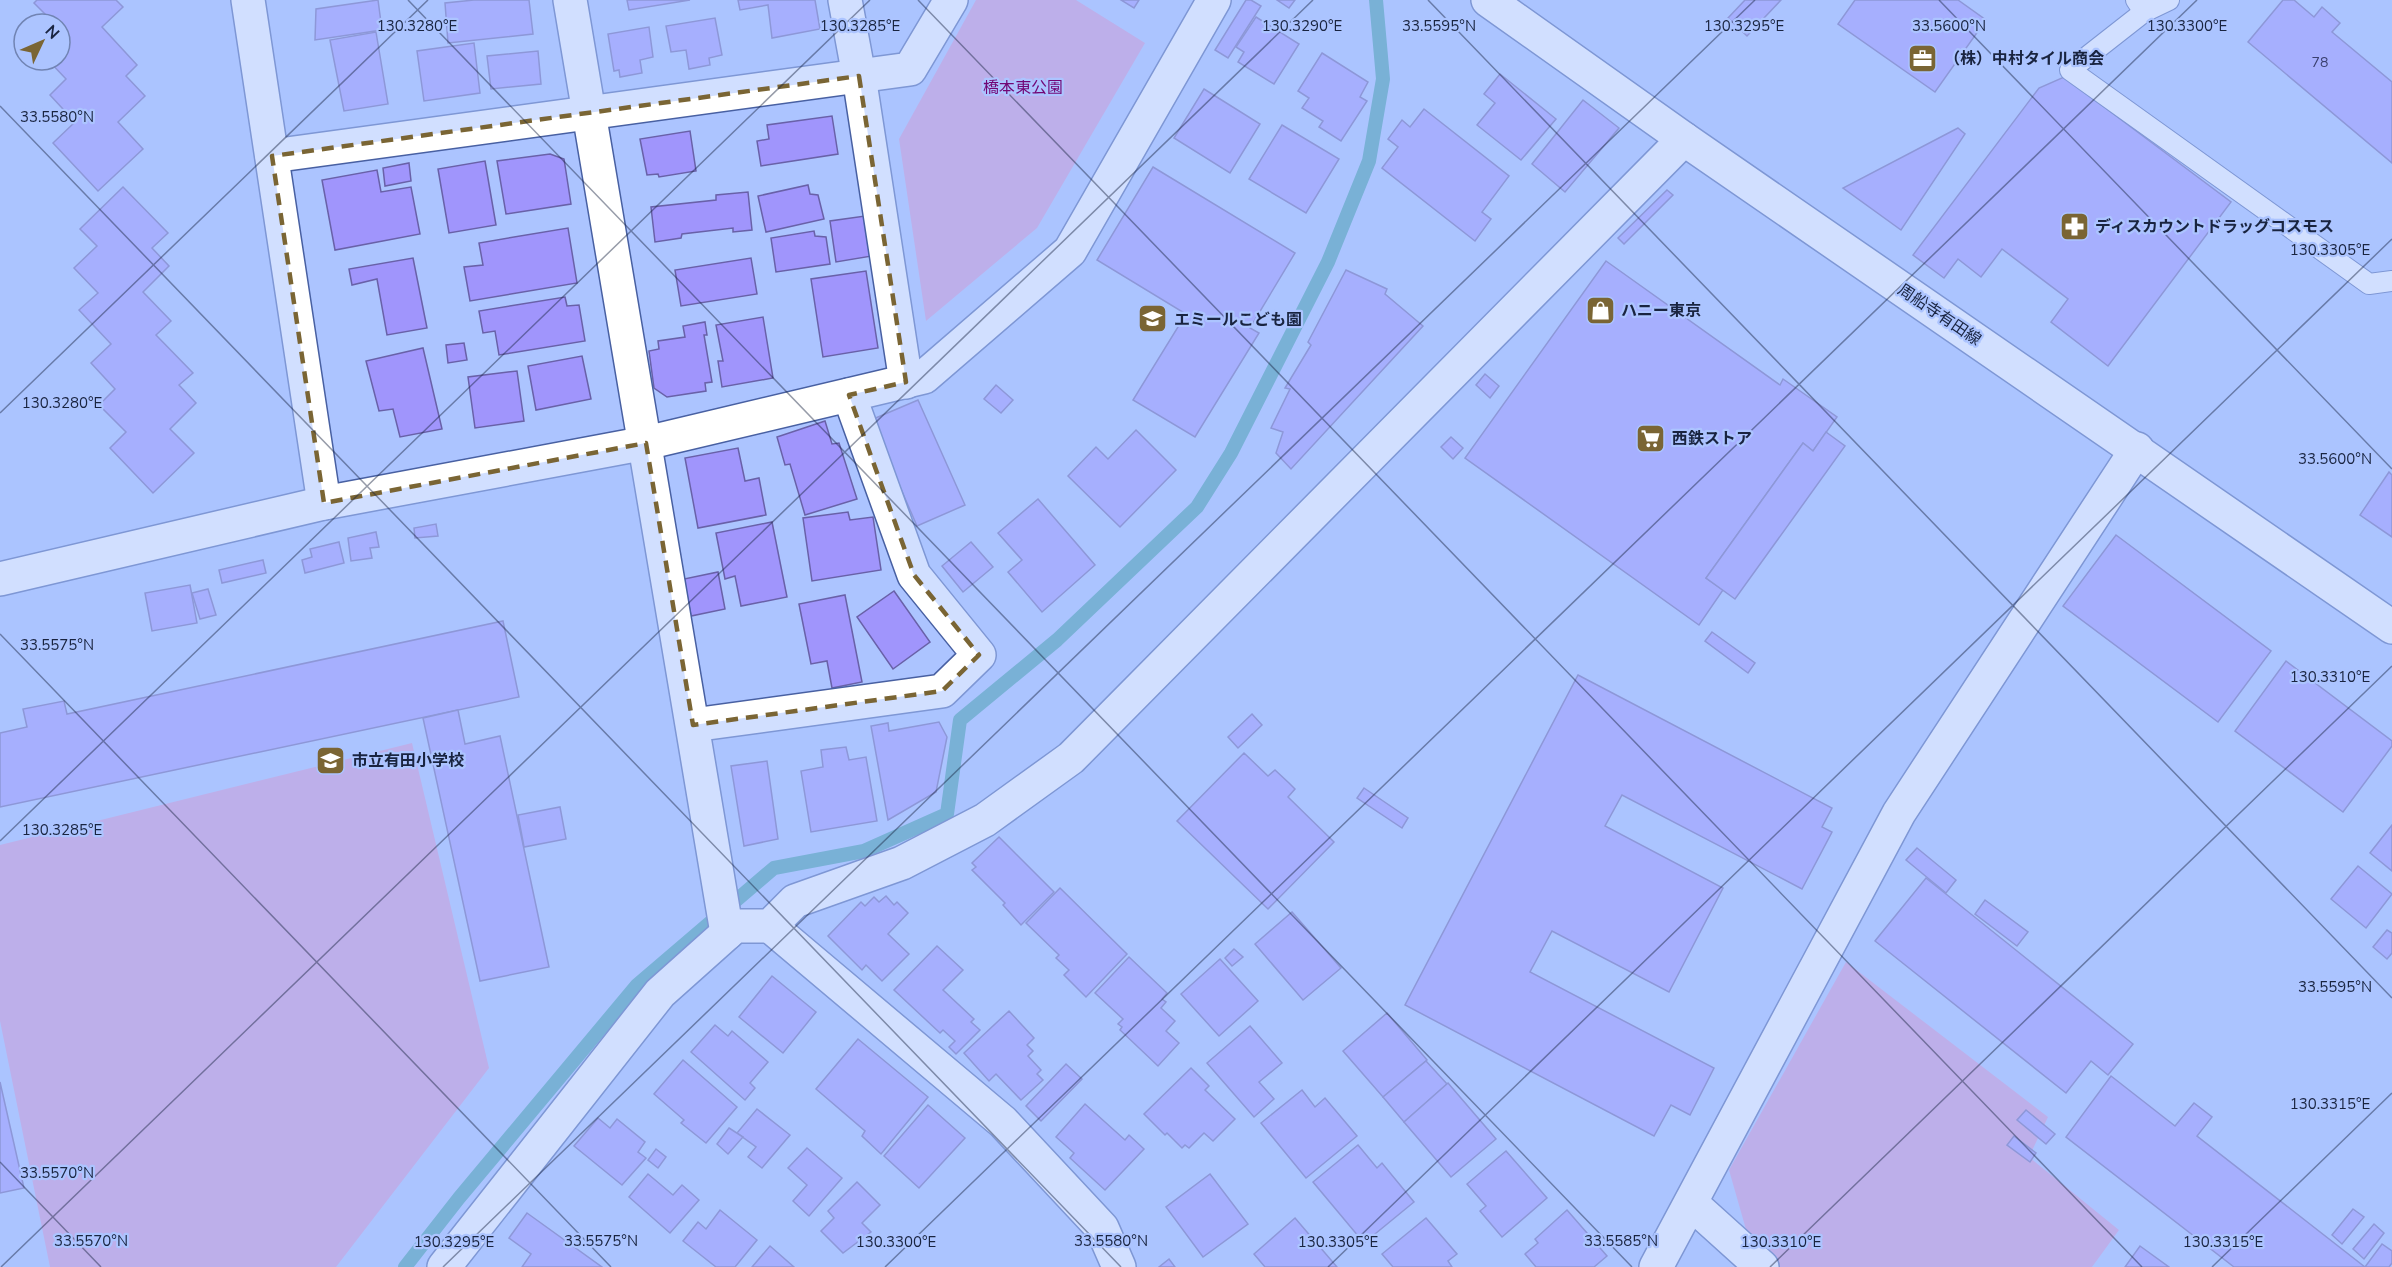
<svg xmlns="http://www.w3.org/2000/svg" width="2392" height="1267" font-family="'Nunito Sans','Noto Sans JP',sans-serif">
  <rect width="100%" height="100%" fill="#acc4ff"/>
  <g fill="#d296d1">
    <polygon points="976,0 1076,0 1145,43 1037,228 926,321 899,139"/>
    <polygon points="412,743 489,1068 336,1267 50,1267 0,1021 0,845"/>
    <polygon points="1846,962 2048,1117 2029,1157 2119,1230 2092,1267 1774,1267 1751,1247 1729,1170"/>
  </g>
  <g fill="none" stroke-linecap="round" stroke-linejoin="round">
    <polyline stroke="#3c99a5" stroke-width="14" points="405,1267 459,1198 637,985 774,868 864,851 947,814 960,720 1057,640 1197,507 1231,453 1328,262 1369,161 1383,79 1376,0"/>
  </g>
  <g fill="#a095fc" stroke="#6961a8" stroke-width="1.5">
    <polygon points="37,0 116,0 123,7 102,27 137,65 126,76 145,96 118,122 143,149 98,191 53,143 75,122 50,95 66,79 48,60 60,60 60,36 63,33 60,29 60,24 55,24 34,3"/>
    <polygon points="378,0 382,30 315,40 316,9"/>
    <polygon points="474,0 529,0 533,34 448,43 445,3"/>
    <polygon points="627,0 690,0 629,10"/>
    <polygon points="738,0 815,0 820,29 772,38 768,5 740,10"/>
    <polygon points="1121,0 1139,0 1134,8"/>
    <polygon points="1246,0 1251,0 1261,6 1228,58 1215,50"/>
    <polygon points="1277,0 1295,0 1289,8"/>
    <polygon points="1745,0 1781,0 1747,36 1728,18"/>
    <polygon points="1855,0 1958,0 1986,20 1935,92 1838,24"/>
    <polygon points="2283,0 2294,0 2314,17 2322,7 2340,23 2332,32 2392,82 2392,163 2248,42"/>
    <polygon points="1256,17 1299,44 1274,84 1238,62 1244,52 1236,47"/>
    <polygon points="715,18 722,55 709,58 710,65 689,69 686,50 671,52 666,26"/>
    <polygon points="649,27 653,57 640,60 642,73 620,77 619,70 614,71 608,34"/>
    <polygon points="376,32 388,104 344,111 330,40"/>
    <polygon points="474,43 480,93 424,101 417,51"/>
    <polygon points="538,51 541,84 491,89 487,56"/>
    <polygon points="1322,53 1368,82 1360,97 1367,101 1341,141 1319,127 1323,121 1302,108 1309,98 1298,91"/>
    <polygon points="1500,74 1556,119 1521,160 1477,125 1495,103 1484,94"/>
    <polygon points="2064,77 2231,202 2108,366 2051,322 2068,299 2002,249 1981,277 1958,259 1944,278 1913,255 2039,88"/>
    <polygon points="1204,89 1260,124 1230,173 1174,138"/>
    <polygon points="1583,100 1619,128 1565,192 1532,164"/>
    <polygon points="1424,109 1509,176 1482,212 1491,219 1475,241 1382,168 1398,147 1388,139 1402,120 1410,127"/>
    <polygon points="832,116 838,154 761,166 757,141 769,139 767,125"/>
    <polygon points="1282,125 1339,159 1306,213 1249,179"/>
    <polygon points="1958,128 1965,134 1901,230 1843,188"/>
    <polygon points="690,131 696,171 659,177 658,174 647,175 640,139"/>
    <polygon points="550,154 564,159 571,204 506,214 497,161"/>
    <polygon points="485,161 496,225 449,233 438,169"/>
    <polygon points="409,163 411,181 385,186 383,168"/>
    <polygon points="1153,167 1295,253 1250,328 1259,333 1195,437 1133,400 1186,314 1097,260"/>
    <polygon points="377,170 381,192 411,187 420,234 335,250 322,180"/>
    <polygon points="808,185 810,194 818,195 824,219 766,232 758,196"/>
    <polygon points="123,187 168,233 152,248 169,266 143,292 171,321 156,335 193,373 179,385 196,403 170,429 194,453 153,493 110,448 126,432 99,405 115,389 91,363 111,344 79,310 98,293 74,268 97,246 80,229"/>
    <polygon points="1667,190 1673,195 1624,244 1618,238"/>
    <polygon points="748,192 752,230 733,232 733,228 682,234 681,238 655,242 651,207 716,200 716,195"/>
    <polygon points="865,216 872,256 836,262 830,221"/>
    <polygon points="568,228 577,283 470,301 464,267 483,265 479,243"/>
    <polygon points="814,231 815,236 826,237 830,264 776,272 771,238"/>
    <polygon points="413,258 427,328 387,335 377,279 352,285 349,269"/>
    <polygon points="751,258 757,294 681,306 675,270"/>
    <polygon points="1606,261 1780,385 1783,379 1837,417 1813,451 1803,443 1706,578 1723,590 1699,625 1465,458"/>
    <polygon points="1346,270 1387,289 1385,294 1423,326 1291,469 1276,453 1283,432 1271,428 1290,389 1285,388 1311,345 1308,342"/>
    <polygon points="866,271 878,348 823,357 811,279"/>
    <polygon points="565,297 567,306 579,305 585,341 499,355 495,331 483,333 479,311"/>
    <polygon points="763,317 773,378 722,387 718,361 723,361 716,325"/>
    <polygon points="705,322 707,335 704,335 712,382 705,383 706,391 667,397 654,388 649,351 659,349 658,341 685,337 683,326"/>
    <polygon points="464,343 467,360 448,363 446,345"/>
    <polygon points="423,348 442,429 400,437 393,409 379,411 366,361"/>
    <polygon points="582,356 591,399 536,410 528,366"/>
    <polygon points="517,371 524,421 475,428 468,377"/>
    <polygon points="1485,374 1499,386 1490,398 1476,385"/>
    <polygon points="996,385 1013,400 1001,413 984,399"/>
    <polygon points="918,400 965,505 917,526 871,420"/>
    <polygon points="825,421 832,444 839,443 857,499 805,515 790,464 785,465 777,437"/>
    <polygon points="1136,430 1176,470 1120,527 1068,476 1096,447 1108,459"/>
    <polygon points="1826,432 1845,446 1735,599 1706,578 1803,443 1813,451"/>
    <polygon points="1451,437 1463,448 1453,459 1441,447"/>
    <polygon points="738,448 745,481 759,478 766,515 698,528 685,458"/>
    <polygon points="2389,472 2392,475 2392,537 2360,515"/>
    <polygon points="1038,499 1095,565 1042,612 1008,572 1022,560 998,533"/>
    <polygon points="848,512 850,520 873,517 881,570 812,581 803,518"/>
    <polygon points="772,522 787,597 741,606 735,576 725,579 716,533"/>
    <polygon points="436,524 438,536 415,538 414,528"/>
    <polygon points="376,532 379,547 370,548 372,558 351,561 348,538"/>
    <polygon points="2116,535 2271,651 2218,722 2063,606"/>
    <polygon points="339,542 344,563 305,573 302,560 312,557 310,549"/>
    <polygon points="971,542 993,567 963,592 942,566"/>
    <polygon points="263,560 266,573 222,583 219,570"/>
    <polygon points="718,572 725,609 691,616 684,579"/>
    <polygon points="190,585 197,623 152,631 145,593"/>
    <polygon points="208,589 216,615 200,619 192,593"/>
    <polygon points="894,591 930,642 893,669 857,617"/>
    <polygon points="845,595 862,682 832,688 827,661 811,664 799,604"/>
    <polygon points="503,621 519,697 0,807 0,733 27,727 23,709 64,701 67,714"/>
    <polygon points="1712,632 1755,663 1748,673 1705,641"/>
    <polygon points="2286,661 2392,741 2392,746 2343,812 2235,731"/>
    <polygon points="1578,675 1832,808 1822,827 1832,832 1802,889 1622,795 1605,826 1723,888 1669,992 1552,931 1530,972 1714,1068 1690,1115 1671,1105 1654,1136 1405,1005"/>
    <polygon points="458,710 465,744 500,736 549,967 480,981 423,718"/>
    <polygon points="1252,714 1262,725 1238,748 1228,737"/>
    <polygon points="939,722 947,737 936,792 888,820 871,726 888,723 889,731"/>
    <polygon points="846,747 849,760 866,757 877,821 811,832 801,771 823,767 821,750"/>
    <polygon points="1244,753 1268,776 1275,770 1289,783 1295,789 1288,797 1334,842 1268,909 1177,821"/>
    <polygon points="767,761 778,839 744,846 731,766"/>
    <polygon points="1364,788 1408,818 1402,828 1357,798"/>
    <polygon points="560,807 566,839 524,847 518,815"/>
    <polygon points="2392,825 2392,871 2370,853"/>
    <polygon points="999,837 1054,892 1021,925 1003,905 1005,903 972,870 976,867 972,863"/>
    <polygon points="1917,848 1956,880 1946,893 1906,860"/>
    <polygon points="2358,866 2392,894 2366,928 2331,899"/>
    <polygon points="1926,878 2133,1044 2108,1075 2091,1061 2066,1093 1875,941"/>
    <polygon points="1060,888 1127,954 1086,997 1064,975 1069,970 1056,958 1059,955 1026,923"/>
    <polygon points="886,896 894,905 897,902 908,913 888,934 909,954 882,981 866,965 862,970 828,936 861,902 865,906 874,897 879,902"/>
    <polygon points="1985,900 2028,932 2017,946 1975,914"/>
    <polygon points="1292,912 1341,968 1303,1000 1255,944"/>
    <polygon points="2387,930 2392,933 2392,953 2387,959 2373,947"/>
    <polygon points="937,946 963,970 943,990 974,1019 971,1022 980,1030 956,1054 949,1047 955,1041 943,1030 940,1033 894,990"/>
    <polygon points="1234,949 1243,957 1232,966 1225,958"/>
    <polygon points="1129,957 1167,993 1162,999 1166,1002 1161,1008 1175,1021 1166,1031 1179,1043 1158,1066 1120,1030 1122,1027 1118,1024 1123,1019 1095,993"/>
    <polygon points="1220,959 1258,1001 1219,1036 1181,994"/>
    <polygon points="772,976 816,1012 783,1053 739,1017"/>
    <polygon points="1009,1011 1034,1038 1027,1045 1033,1051 1028,1056 1041,1070 1037,1074 1043,1080 1021,1100 996,1074 989,1081 964,1053"/>
    <polygon points="1387,1013 1427,1060 1383,1097 1343,1051"/>
    <polygon points="715,1025 728,1036 732,1031 768,1062 750,1083 755,1088 745,1100 691,1052"/>
    <polygon points="1250,1026 1282,1063 1259,1082 1274,1099 1254,1117 1207,1063"/>
    <polygon points="858,1039 928,1097 881,1154 862,1136 865,1131 816,1089"/>
    <polygon points="683,1060 737,1107 706,1143 681,1123 684,1120 654,1094"/>
    <polygon points="1426,1061 1447,1084 1404,1122 1383,1097"/>
    <polygon points="1066,1064 1082,1079 1041,1121 1026,1106"/>
    <polygon points="1191,1068 1209,1086 1205,1090 1235,1119 1213,1141 1204,1133 1189,1148 1185,1145 1182,1148 1167,1133 1165,1135 1144,1114"/>
    <polygon points="2111,1076 2175,1126 2194,1103 2212,1117 2197,1136 2365,1267 2382,1244 2392,1251 2392,1263 2389,1267 2234,1267 2066,1137"/>
    <polygon points="0,1082 24,1188 0,1193"/>
    <polygon points="1448,1083 1496,1139 1451,1177 1404,1122"/>
    <polygon points="1302,1090 1315,1107 1325,1098 1357,1136 1306,1178 1261,1123"/>
    <polygon points="1085,1104 1125,1140 1129,1135 1144,1149 1105,1190 1070,1158 1074,1153 1056,1137"/>
    <polygon points="928,1105 965,1138 919,1188 884,1156"/>
    <polygon points="757,1109 790,1135 762,1168 748,1157 756,1147 737,1133"/>
    <polygon points="2026,1110 2055,1134 2046,1144 2017,1120"/>
    <polygon points="598,1118 610,1128 617,1119 645,1142 638,1152 646,1158 622,1185 574,1146"/>
    <polygon points="729,1128 743,1137 728,1154 717,1144"/>
    <polygon points="2014,1136 2036,1153 2030,1162 2007,1145"/>
    <polygon points="1358,1145 1377,1168 1382,1163 1414,1202 1364,1243 1313,1182"/>
    <polygon points="807,1148 842,1178 809,1216 793,1201 807,1185 788,1168"/>
    <polygon points="656,1149 666,1157 658,1168 648,1160"/>
    <polygon points="1506,1151 1547,1198 1502,1237 1480,1211 1486,1206 1467,1184"/>
    <polygon points="648,1174 673,1195 682,1185 699,1200 670,1233 629,1197"/>
    <polygon points="1210,1174 1248,1224 1203,1257 1166,1207"/>
    <polygon points="857,1182 880,1205 862,1223 871,1232 843,1253 821,1231 834,1218 828,1211"/>
    <polygon points="2353,1209 2364,1217 2342,1244 2332,1235"/>
    <polygon points="720,1210 757,1240 735,1267 716,1267 683,1241 698,1222 706,1229"/>
    <polygon points="1567,1210 1607,1256 1594,1267 1536,1267 1525,1254 1538,1243 1535,1239"/>
    <polygon points="527,1213 602,1267 522,1267 531,1254 509,1238"/>
    <polygon points="1295,1218 1337,1267 1265,1267 1254,1254"/>
    <polygon points="1426,1218 1457,1254 1448,1261 1452,1267 1393,1267 1382,1254"/>
    <polygon points="2374,1224 2384,1233 2364,1259 2353,1249"/>
    <polygon points="770,1246 794,1267 752,1267"/>
    <polygon points="2140,1246 2169,1267 2125,1267"/>
    <polygon points="1169,1259 1175,1267 1159,1267"/>
  </g>
  <g fill="none" stroke-linecap="round" stroke-linejoin="round">
    <defs>
      <g id="service">
        <polyline points="2136,0 2144,12 2169,0"/>
        <polyline points="2144,12 2070,70 2369,284 2392,281"/>
      </g>
      <g id="minor">
        <polyline points="570,0 727,933"/>
        <polyline points="845,0 859,76 906,382"/>
        <polyline points="272,156 910,69 951,0"/>
        <polyline points="693,725 942,691 979,655 914,575 849,395"/>
        <polyline points="770,926 1003,1122 1102,1228 1119,1267"/>
        <polyline points="1691,1203 1762,1267"/>
        <polyline points="444,1267 660,993 735,926 770,926 795,901 902,863 985,820 1071,758 1684,139"/>
        <polyline points="1656,1267 1899,813 2137,449"/>
      </g>
      <g id="tertiary">
        <polyline points="248,0 324,503"/>
        <polyline points="0,579 324,503 646,443 924,377 1070,251 1214,0"/>
      </g>
      <polyline id="secondary" points="1488,0 1684,139 2392,627"/>
    </defs>
    <use href="#service" stroke="#4860a2" stroke-width="22"/>
    <use href="#minor" stroke="#4860a2" stroke-width="36"/>
    <use href="#tertiary" stroke="#4860a2" stroke-width="36"/>
    <use href="#secondary" stroke="#4860a2" stroke-width="36"/>
    <use href="#service" stroke="#fff" stroke-width="20"/>
    <use href="#minor" stroke="#fff" stroke-width="33"/>
    <use href="#tertiary" stroke="#fff" stroke-width="33"/>
    <use href="#secondary" stroke="#fff" stroke-width="33"/>
  </g>
  <path d="M0 0H2392V1267H0ZM859 76 906 382 849 395 914 575 979 655 942 691 693 725 646 443 324 503 272 156Z" fill="#acc4ff" fill-opacity=".55" fill-rule="evenodd"/>
  <path fill="none" stroke="#7a6534" stroke-width="4.5" stroke-dasharray="12 8" stroke-linejoin="round" d="M859 76 906 382 849 395 914 575 979 655 942 691 693 725 646 443 324 503 272 156Z"/>
  <path fill="none" stroke="#192440" stroke-width="1.5" stroke-opacity="0.45" d="M408 0 1632 1267M918 0 2142 1267M1428 0 2392 998M1939 0 2392 469M0 106 1121 1267M0 413 428 0M0 634 611 1267M0 841 870 0M0 1162 101 1267M1 1267 1313 0M443 1267 1755 0M885 1267 2197 0M1328 1267 2392 239M1770 1267 2392 666M2212 1267 2392 1093"/>
  <defs>
    <symbol id="office-square" viewBox="-11 -11 22 22"><rect x="-9" y="-9" width="18" height="18" rx="4" fill="#7a6534" stroke="#acc4ff"/><path d="M-6-3h4V-5.5h4V-3h4V5H-6ZM-1-4.5V-3h2v-1.5ZM-6 0V1H6V0Z" fill="#fff"/></symbol>
    <symbol id="pharmacy-square" viewBox="-11 -11 22 22"><rect x="-9" y="-9" width="18" height="18" rx="4" fill="#7a6534" stroke="#acc4ff"/><path d="M-2-6h4v4h4v4h-4v4h-4v-4h-4v-4h4Z" fill="#fff"/></symbol>
    <symbol id="shop-square" viewBox="-11 -11 22 22"><rect x="-9" y="-9" width="18" height="18" rx="4" fill="#7a6534" stroke="#acc4ff"/><path d="M-5-2.5h2.3a2.7 3.5 0 0 1 5.4 0H5L5.5 6h-11ZM-1.5-2.5h3a1.5 2.3 0 0 0-3 0Z" fill="#fff"/></symbol>
    <symbol id="school-square" viewBox="-11 -11 22 22"><rect x="-9" y="-9" width="18" height="18" rx="4" fill="#7a6534" stroke="#acc4ff"/><path d="M0-5L7-2L0 1L-7-2ZM-4 1L0 2.5L4 1V4Q0 6-4 4Z" fill="#fff"/></symbol>
    <symbol id="supermarket-square" viewBox="-11 -11 22 22"><rect x="-9" y="-9" width="18" height="18" rx="4" fill="#7a6534" stroke="#acc4ff"/><path d="M-6-5.5h2.5l.6 2H6L4.5 2H-2.5L-4.4-4H-6ZM-1.5 3.2a1.3 1.3 0 1 0 .1 0ZM3 3.2a1.3 1.3 0 1 0 .1 0Z" fill="#fff"/></symbol>
  </defs>
  <g fill-rule="evenodd">
    <use href="#office-square" x="1906" y="42" width="33" height="33"/>
    <use href="#pharmacy-square" x="2058" y="210" width="33" height="33"/>
    <use href="#shop-square" x="1584" y="294" width="33" height="33"/>
    <use href="#school-square" x="1136" y="302" width="33" height="33"/>
    <use href="#supermarket-square" x="1634" y="422" width="33" height="33"/>
    <use href="#school-square" x="314" y="744" width="33" height="33"/>
  </g>
  <g text-anchor="middle" stroke-width="4.5" stroke-linejoin="round" paint-order="stroke">
    <g font-size="14" fill="#3b406f">
      <text x="2320" y="67">78</text>
    </g>
    <g font-size="16" font-weight="bold" fill="#192440" stroke="#acc4ff" text-anchor="start">
      <text x="1944" y="64">（株）中村タイル商会</text>
      <text x="2095" y="232">ディスカウントドラッグコスモス</text>
      <text x="1621" y="316">ハニー東京</text>
      <text x="1174" y="325">エミールこども園</text>
      <text x="1672" y="444">西鉄ストア</text>
      <text x="352" y="766">市立有田小学校</text>
    </g>
    <g font-size="16" fill="#720675" stroke="#acc4ff">
      <text x="1023" y="93">橋本東公園</text>
    </g>
    <g font-size="16" fill="#192440" stroke="#acc4ff">
      <text transform="translate(1940 314) rotate(34)" y="6">周船寺有田線</text>
    </g>
  </g>
  <g font-size="15" text-anchor="middle" fill="#192440" stroke="#acc4ff" stroke-width="4.5" stroke-linejoin="round" paint-order="stroke">
    <text x="417" y="31">130.3280°E</text>
    <text x="860" y="31">130.3285°E</text>
    <text x="1302" y="31">130.3290°E</text>
    <text x="1744" y="31">130.3295°E</text>
    <text x="2187" y="31">130.3300°E</text>
    <text x="1439" y="31">33.5595°N</text>
    <text x="1949" y="31">33.5600°N</text>
    <text x="57" y="122">33.5580°N</text>
    <text x="2330" y="255">130.3305°E</text>
    <text x="62" y="408">130.3280°E</text>
    <text x="2335" y="464">33.5600°N</text>
    <text x="57" y="650">33.5575°N</text>
    <text x="2330" y="682">130.3310°E</text>
    <text x="62" y="835">130.3285°E</text>
    <text x="2335" y="992">33.5595°N</text>
    <text x="2330" y="1109">130.3315°E</text>
    <text x="57" y="1178">33.5570°N</text>
    <text x="91" y="1246">33.5570°N</text>
    <text x="601" y="1246">33.5575°N</text>
    <text x="1111" y="1246">33.5580°N</text>
    <text x="1621" y="1246">33.5585°N</text>
    <text x="454" y="1247">130.3295°E</text>
    <text x="896" y="1247">130.3300°E</text>
    <text x="1338" y="1247">130.3305°E</text>
    <text x="1781" y="1247">130.3310°E</text>
    <text x="2223" y="1247">130.3315°E</text>
  </g>
  <g transform="translate(42 42) rotate(46)"><circle r="28" fill="#acc4ff" stroke="#7184b3" stroke-width="1.5"/>
  <path d="M0-4.5L10 22L0 15L-10 22Z" fill="#7a6534"/>
  <text y="-9" font-size="16" font-weight="bold" text-anchor="middle" fill="#192440">N</text>
  </g>
</svg>
